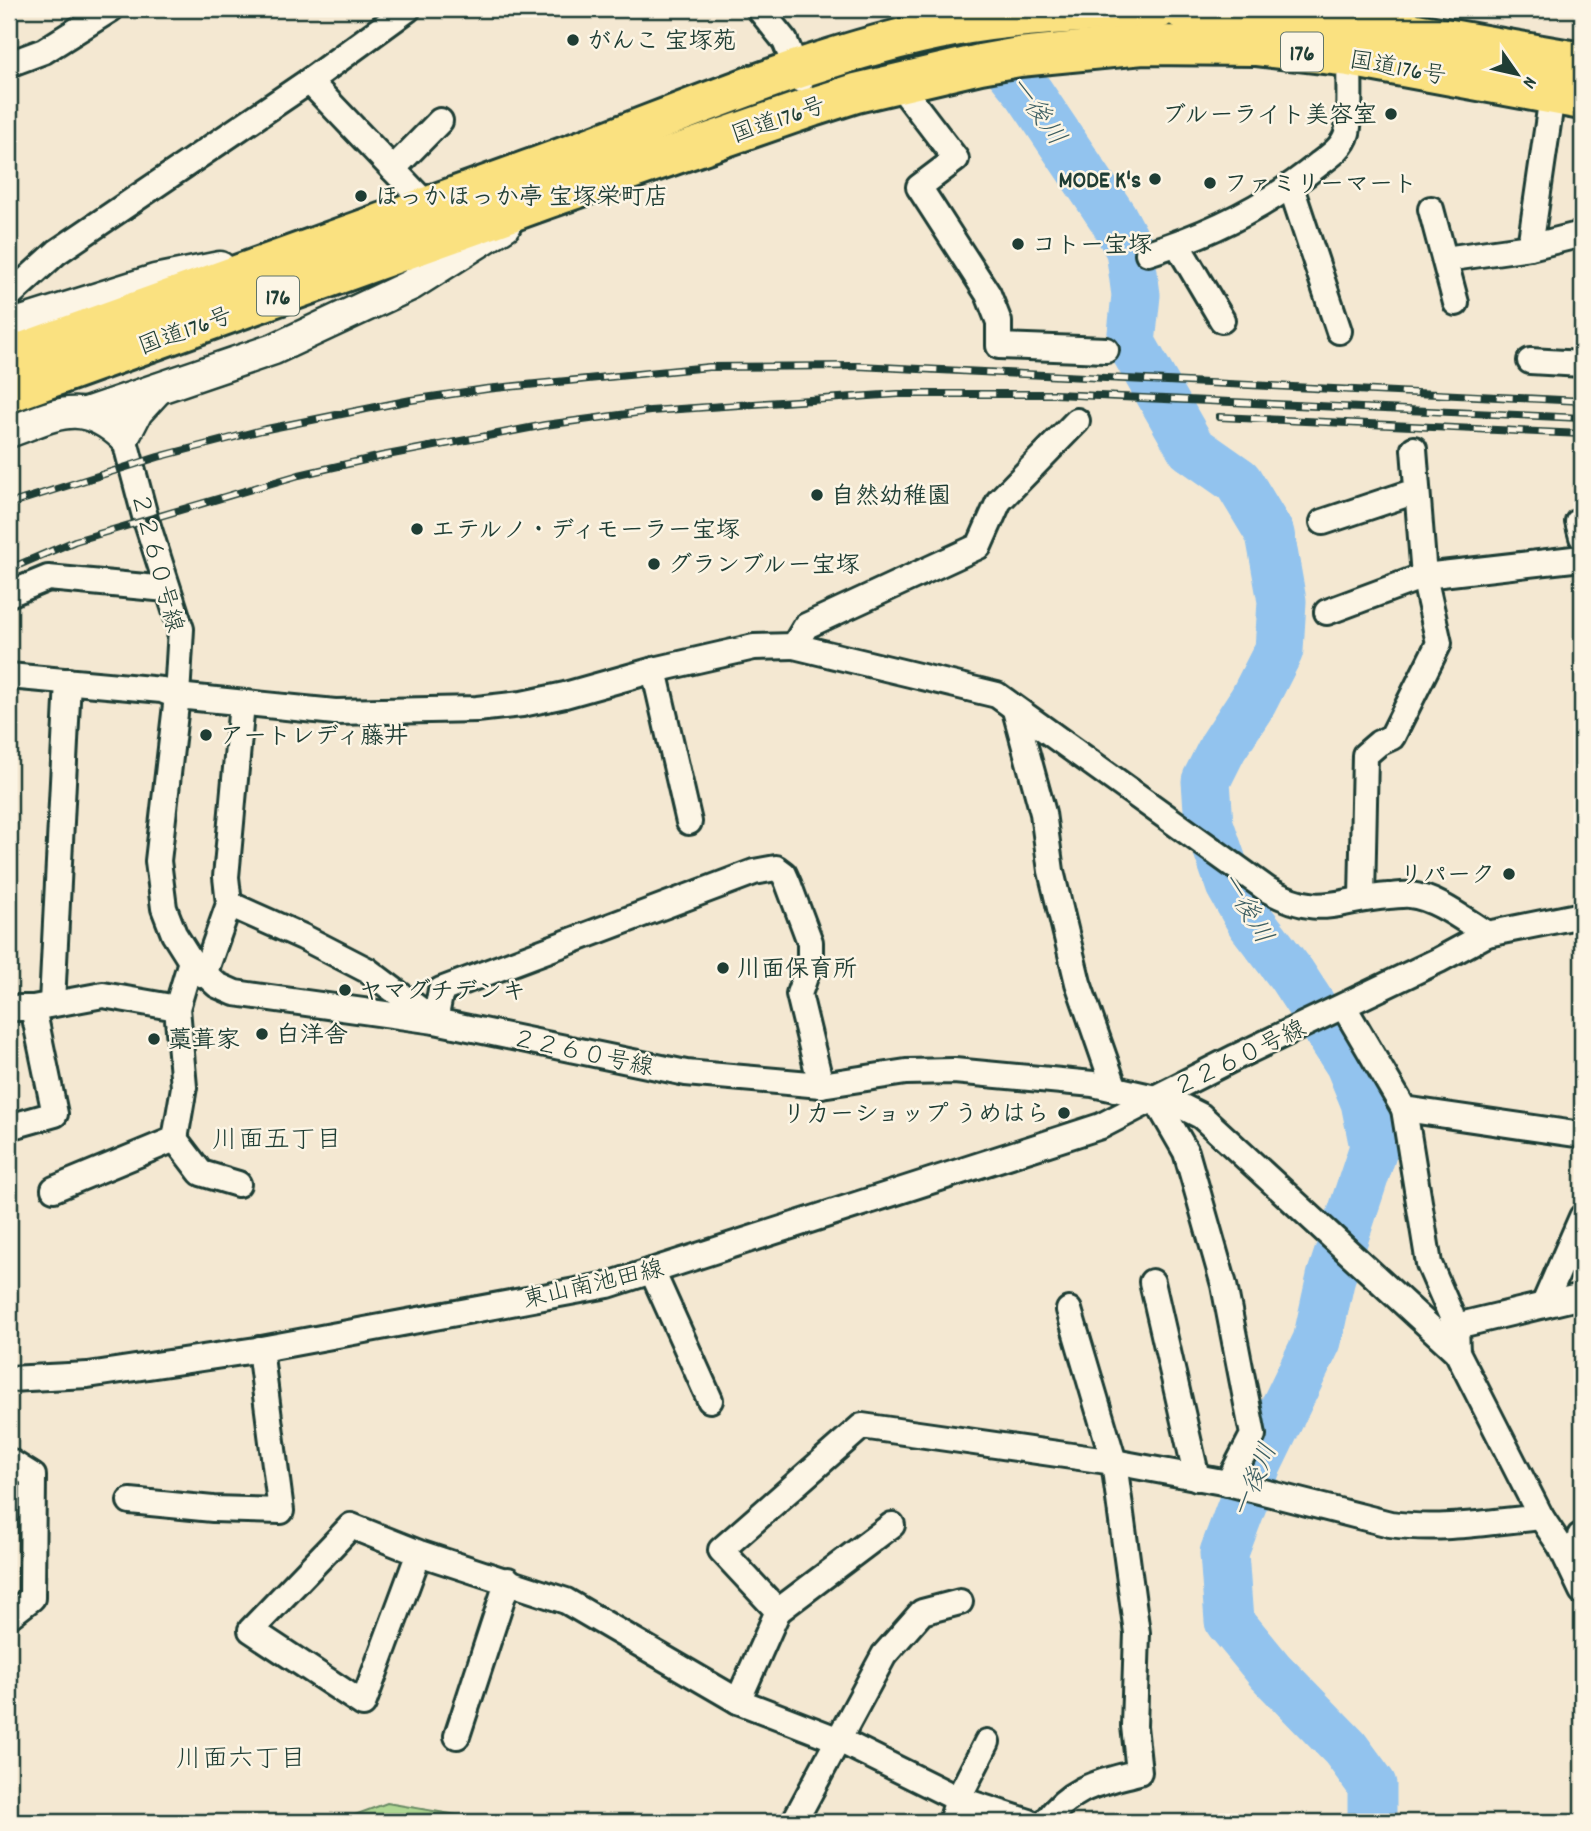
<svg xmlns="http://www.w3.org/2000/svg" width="1591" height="1831" font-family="Dekko,'Klee One',sans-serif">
  <rect width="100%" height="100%" fill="#f4e8d2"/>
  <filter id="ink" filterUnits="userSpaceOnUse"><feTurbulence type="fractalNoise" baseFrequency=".0143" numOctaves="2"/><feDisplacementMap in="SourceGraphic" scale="14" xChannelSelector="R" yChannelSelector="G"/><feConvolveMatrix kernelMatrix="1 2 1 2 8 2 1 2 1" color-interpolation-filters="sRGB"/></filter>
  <g filter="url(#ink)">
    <polygon fill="#afd793" stroke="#678a64" stroke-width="2" points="387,1803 480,1819 489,1822 336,1822"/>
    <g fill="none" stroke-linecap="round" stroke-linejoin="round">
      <polyline stroke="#92c3ee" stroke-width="49" points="960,9 1029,93 1113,218 1130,250 1136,295 1131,343 1191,448 1238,481 1270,534 1282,601 1279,650 1253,701 1223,747 1206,781 1209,824 1230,885 1251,922 1291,974 1349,1063 1365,1102 1374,1147 1331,1277 1317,1341 1257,1465 1224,1553 1229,1621 1270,1671 1345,1748 1372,1785 1372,1822"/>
      <defs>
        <g id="minor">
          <polyline points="759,9 785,41 801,80"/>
          <polyline points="9,64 44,51 111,9"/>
          <polyline points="309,81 428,206"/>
          <polyline points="898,83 956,159 919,187 988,294 999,322 999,346 1106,350"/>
          <polyline points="393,169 440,121"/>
          <polyline points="1291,187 1339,331"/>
          <polyline points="1431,209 1456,303"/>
          <polyline points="1177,244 1222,320"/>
          <polyline points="1530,247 1552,96"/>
          <path d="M1148 253C1210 234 1269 205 1319 164 1330 156 1343 147 1347 133 1351 118 1349 75 1349 57"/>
          <polyline points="1445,259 1530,247 1578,235 1582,237"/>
          <polyline points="12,293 57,252 309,81 408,9"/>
          <polyline points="1530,361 1582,364"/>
          <path d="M1077 421 999 501 979 546 806 626 794 646 997 695 1268 890C1321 919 1335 900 1389 896 1395 896 1403 894 1410 895 1437 898 1464 920 1487 934"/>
          <polyline points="124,437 146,520 181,629 177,696 158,861 164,908 174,934 191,961 217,985 235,993 435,1021 686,1073 821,1085 906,1072 954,1071 1093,1084 1155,1098 1236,1057 1439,960 1487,934 1582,915"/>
          <polyline points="1323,522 1416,491"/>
          <polyline points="1578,522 1582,537"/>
          <polyline points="9,594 48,578 167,589"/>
          <polyline points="1327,612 1424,576 1582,558"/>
          <polyline points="654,670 689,822"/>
          <polyline points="9,676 162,690 177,696 335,712 477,709 522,704 565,695 654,670 754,647 794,646"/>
          <polyline points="1015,710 1043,813 1051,871 1078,983 1115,1089"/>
          <polyline points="1362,898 1365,755 1379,743 1392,737 1439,643 1424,576 1414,449"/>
          <polyline points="229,904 303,937 367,970 435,1021 441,990 754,872 776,868 784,874 788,883 810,942 810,962 799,994 821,1085"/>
          <polyline points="204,975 229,904 226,877 242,703"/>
          <polyline points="52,1003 68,681"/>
          <polyline points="1344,1007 1404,1109 1582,1135"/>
          <polyline points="9,1008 33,1008 103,995 177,1008 184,1087 175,1139 54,1189"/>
          <polyline points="177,1008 191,961"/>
          <polyline points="1155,1098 1179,1105 1201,1116 1457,1352"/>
          <polyline points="1404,1109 1429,1264 1456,1326 1582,1296"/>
          <polyline points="9,1127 55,1114 33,1008"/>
          <polyline points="175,1139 201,1173 238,1184"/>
          <polyline points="652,1271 710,1400"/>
          <polyline points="1152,1282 1197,1478"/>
          <polyline points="1544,1304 1582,1217"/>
          <polyline points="9,1379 88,1375 256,1350 608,1285 1101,1126 1155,1098"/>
          <polyline points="9,1461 33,1476 32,1598 9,1616"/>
          <path d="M1228 1483 1390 1524C1441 1531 1490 1522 1541 1517L1457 1352 1456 1326"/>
          <polyline points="130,1501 213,1509 281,1511 260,1349"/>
          <polyline points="1541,1517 1561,1547 1582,1591"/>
          <polyline points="1582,1535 1580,1536 1582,1541"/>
          <polyline points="419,1553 363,1704 251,1630 351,1526 419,1553 566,1601 738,1701"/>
          <polyline points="778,1611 892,1525"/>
          <polyline points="457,1736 508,1580"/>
          <polyline points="794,1822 884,1655 922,1612 960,1602"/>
          <polyline points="951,1822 958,1799 987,1742"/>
          <polyline points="1029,1822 958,1799 839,1740 738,1701 778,1611 721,1550 862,1426 1114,1462 1228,1483 1253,1435 1224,1285 1197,1190 1186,1152 1155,1098"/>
          <path d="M1046 1822C1072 1786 1099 1783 1139 1772L1134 1726 1137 1633 1114 1462 1069 1310"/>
        </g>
        <g id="tertiary">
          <polyline points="9,326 155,280 220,267"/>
          <polyline points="86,413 274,349 411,285 506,225"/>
          <path d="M9 432C56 415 81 397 124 437L137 412 158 389"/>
        </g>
        <g id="trunk">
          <polyline points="1181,9 1255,12 1370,25 1582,62"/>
          <path d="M9 357C182 295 355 233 528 170 669 120 806 55 953 27 1020 14 1091 13 1159 9"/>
          <polyline points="9,393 547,199 812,107 856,93 980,64 1019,57 1143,45 1255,46 1349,57 1582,100"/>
        </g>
      </defs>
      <use href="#minor" stroke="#1f3d34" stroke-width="30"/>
      <use href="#tertiary" stroke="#1f3d34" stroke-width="35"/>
      <use href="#trunk" stroke="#1f3d34" stroke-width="44"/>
      <use href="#minor" stroke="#fcf5e5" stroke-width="24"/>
      <use href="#tertiary" stroke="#fcf5e5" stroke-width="30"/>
      <use href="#trunk" stroke="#fae180" stroke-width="38"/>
      <defs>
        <g id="rail">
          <polyline points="1219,417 1582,434"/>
          <polyline points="9,504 158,457 262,430 411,400 486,389 709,367 858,366 1582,401"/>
          <polyline points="9,569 75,541 299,475 382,456 545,425 650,411 898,394 1055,394 1582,418"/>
        </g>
      </defs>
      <use href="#rail" stroke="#1f3d34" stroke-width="8"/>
      <use href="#rail" stroke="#fcf5e5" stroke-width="5" stroke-dasharray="16" stroke-linecap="butt"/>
    </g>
  </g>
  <g fill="#1f3d34" stroke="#fcf5e5" stroke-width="2.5">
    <circle cx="573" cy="40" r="7"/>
    <circle cx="1391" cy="114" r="7"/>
    <circle cx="1155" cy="179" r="7"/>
    <circle cx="1210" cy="183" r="7"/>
    <circle cx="361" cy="196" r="7"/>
    <circle cx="1018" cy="244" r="7"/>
    <circle cx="817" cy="495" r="7"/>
    <circle cx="417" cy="529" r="7"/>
    <circle cx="654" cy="564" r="7"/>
    <circle cx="206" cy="735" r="7"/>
    <circle cx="1509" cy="874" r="7"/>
    <circle cx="723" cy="968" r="7"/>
    <circle cx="345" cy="990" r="7"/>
    <circle cx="262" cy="1034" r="7"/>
    <circle cx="154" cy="1039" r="7"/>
    <circle cx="1064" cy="1113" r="7"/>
  </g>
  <g text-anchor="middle" stroke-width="5" stroke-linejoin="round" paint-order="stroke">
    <g fill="#fcf5e5" stroke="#617469" stroke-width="2">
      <rect x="1281" y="32.5" width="42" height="39" rx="5"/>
      <rect x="257" y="276.5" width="42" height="39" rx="5"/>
    </g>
    <g font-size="23" font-weight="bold" fill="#1f3d34">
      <text x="1302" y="60">176</text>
      <text x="278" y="304">176</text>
    </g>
    <g font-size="24" font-weight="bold" fill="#1f3d34" stroke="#fcf5e5" text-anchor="start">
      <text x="587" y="48">がんこ 宝塚苑</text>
      <text x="1377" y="122" text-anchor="end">ブルーライト美容室</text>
      <text x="1141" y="187" text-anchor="end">MODE K's</text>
      <text x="1224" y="191">ファミリーマート</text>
      <text x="375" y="204">ほっかほっか亭 宝塚栄町店</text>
      <text x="1032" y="252">コトー宝塚</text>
      <text x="831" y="503">自然幼稚園</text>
      <text x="431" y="537">エテルノ・ディモーラー宝塚</text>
      <text x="668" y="572">グランブルー宝塚</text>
      <text x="220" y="743">アートレディ藤井</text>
      <text x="1495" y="882" text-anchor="end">リパーク</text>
      <text x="737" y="976">川面保育所</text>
      <text x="359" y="998">ヤマグチデンキ</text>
      <text x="276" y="1042">白洋舎</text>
      <text x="168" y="1047">藁葺家</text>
      <text x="1050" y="1121" text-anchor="end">リカーショップ うめはら</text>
    </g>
    <g font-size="24" fill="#1f3d34" stroke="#fcf5e5">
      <text transform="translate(1398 67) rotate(10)" y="8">国道176号</text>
      <text transform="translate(778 119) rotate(-19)" y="8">国道176号</text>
      <text transform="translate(185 330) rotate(-20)" y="8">国道176号</text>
      <text transform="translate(158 562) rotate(75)" y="8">２２６０号線</text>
      <text transform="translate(583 1052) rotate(12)" y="8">２２６０号線</text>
      <text transform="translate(1239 1057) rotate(-26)" y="8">２２６０号線</text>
      <text transform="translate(593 1283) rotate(-13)" y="8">東山南池田線</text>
    </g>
    <g font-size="26" font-style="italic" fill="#3c5e62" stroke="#fcf5e5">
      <text transform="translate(1039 110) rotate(55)" y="9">一後川</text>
      <text transform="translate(1248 907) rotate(60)" y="9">一後川</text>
      <text transform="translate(1253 1480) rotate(-67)" y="9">一後川</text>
    </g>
    <g font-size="26" fill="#1f3d34" stroke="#fcf5e5">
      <text x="277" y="1147">川面五丁目</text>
      <text x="241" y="1766">川面六丁目</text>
    </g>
  </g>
  <rect width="1591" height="1831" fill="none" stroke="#fcf5e5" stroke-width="35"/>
  <rect x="18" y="18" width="1556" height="1796" fill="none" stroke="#1f3d34" stroke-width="2.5" filter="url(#ink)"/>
  <g transform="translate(1517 74) rotate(124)" stroke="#fcf5e5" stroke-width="5" paint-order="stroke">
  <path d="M0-5L12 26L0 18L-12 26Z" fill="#1f3d34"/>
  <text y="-10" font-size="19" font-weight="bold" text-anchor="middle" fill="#1f3d34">N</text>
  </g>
</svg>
